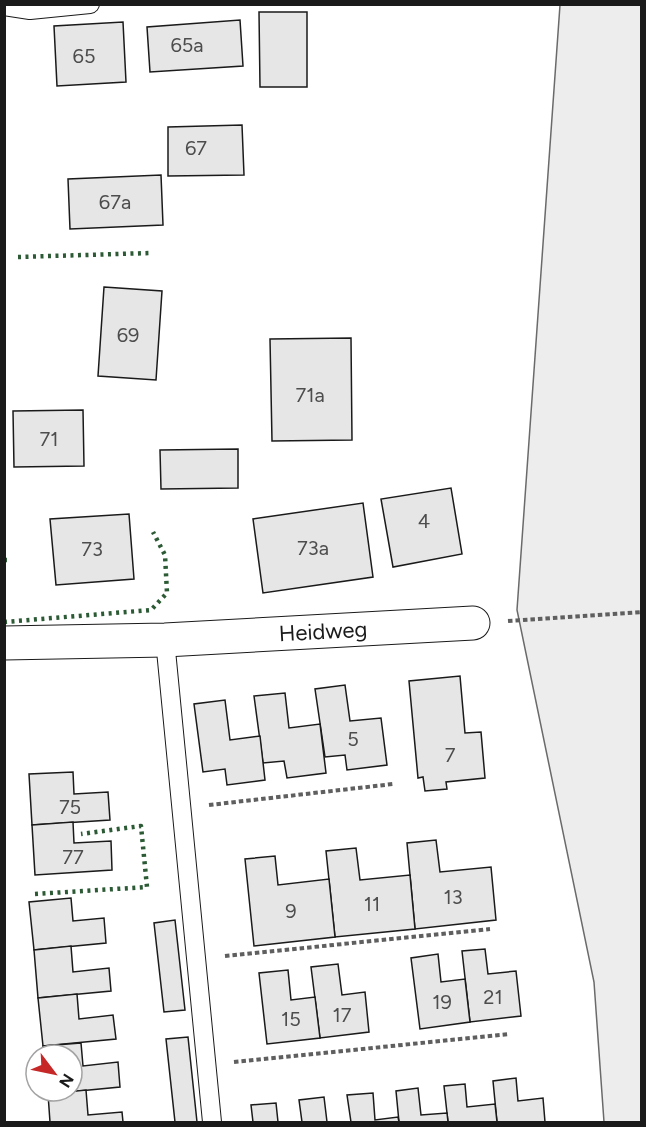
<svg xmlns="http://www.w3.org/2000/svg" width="646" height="1127" font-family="Figtree,sans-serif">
  <rect width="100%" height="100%" fill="#fff"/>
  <polygon fill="#ededed" stroke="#6a6a6a" stroke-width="1.5" points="560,5 641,5 641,1122 604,1122 594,982 517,610"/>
  <g fill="#e6e6e6" stroke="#1a1a1a" stroke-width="1.5">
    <polygon points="259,12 307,12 307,87 260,87"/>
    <polygon points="240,20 243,66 150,72 147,27"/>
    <polygon points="123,22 126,82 57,86 54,26"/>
    <polygon points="242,125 244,175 168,176 168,127"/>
    <polygon points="161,175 163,225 70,229 68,179"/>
    <polygon points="104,287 162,291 156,380 98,376"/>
    <polygon points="351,338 352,440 272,441 270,339"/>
    <polygon points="83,410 84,466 14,467 13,411"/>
    <polygon points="238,449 238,488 161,489 160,450"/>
    <polygon points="451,488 462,554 393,567 381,499"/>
    <polygon points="363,503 373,577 263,593 253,519"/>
    <polygon points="129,514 134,579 56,585 50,519"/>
    <polygon points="460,676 465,733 481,732 485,778 446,782 447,789 425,791 423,777 418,778 409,681"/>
    <polygon points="345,685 350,721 381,718 387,765 347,770 345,755 325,757 315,689"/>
    <polygon points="285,693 289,728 320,724 326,773 287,778 284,761 263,763 254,696"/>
    <polygon points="225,700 230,740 260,736 265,780 227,785 225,769 203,772 194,704"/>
    <polygon points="73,772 74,794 108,792 110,820 32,825 29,774"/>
    <polygon points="73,822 74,843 111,841 112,870 35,875 32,825"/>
    <polygon points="436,840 440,872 491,867 496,920 415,929 407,843"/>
    <polygon points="356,848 360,880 410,875 415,929 335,937 326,851"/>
    <polygon points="275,856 278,885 329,879 335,937 254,946 245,859"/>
    <polygon points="71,898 73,921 104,918 106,943 34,950 29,902"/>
    <polygon points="175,920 185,1010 164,1012 154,923"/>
    <polygon points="71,946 73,972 109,968 111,991 38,998 34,950"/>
    <polygon points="485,949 488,974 516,971 521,1016 470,1022 462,951"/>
    <polygon points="438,954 441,982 465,979 470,1022 420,1029 411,958"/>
    <polygon points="338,964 342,995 365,992 369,1032 320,1038 311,967"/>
    <polygon points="288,970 291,1000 315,997 320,1038 267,1044 259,973"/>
    <polygon points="77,994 79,1019 113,1015 116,1039 43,1046 38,998"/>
    <polygon points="188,1037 197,1122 175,1122 166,1039"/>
    <polygon points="81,1043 83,1066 118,1062 120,1087 48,1094 47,1091 72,1091 72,1055 43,1055 43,1046"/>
    <polygon points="516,1078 518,1101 543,1098 545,1122 497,1122 493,1081"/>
    <polygon points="465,1084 467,1107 495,1104 497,1122 448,1122 444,1086"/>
    <polygon points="418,1088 421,1115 447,1113 448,1122 399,1122 396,1091"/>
    <polygon points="86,1090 88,1115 122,1112 123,1122 50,1122 48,1094"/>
    <polygon points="373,1093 375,1120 398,1117 399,1122 351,1122 347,1095"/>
    <polygon points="324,1097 327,1122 302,1122 299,1100"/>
    <polygon points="276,1103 278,1122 253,1122 251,1105"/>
  </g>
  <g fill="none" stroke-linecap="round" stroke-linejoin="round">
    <defs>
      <g id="service">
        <polyline points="4,6 30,10 90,4"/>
        <polyline points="165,640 212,1122"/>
      </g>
      <polyline id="minor" points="4,643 165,640 473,623"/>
    </defs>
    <use href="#service" stroke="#1a1a1a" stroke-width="20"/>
    <use href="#minor" stroke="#1a1a1a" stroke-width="35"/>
    <g stroke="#5f5f5f" stroke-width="4" stroke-dasharray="4.5 3" stroke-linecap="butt">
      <polyline points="508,621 642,612"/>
      <polyline points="209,805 393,784"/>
      <polyline points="225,956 490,929"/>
      <polyline points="234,1062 510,1034"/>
    </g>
    <use href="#service" stroke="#fff" stroke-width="18"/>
    <use href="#minor" stroke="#fff" stroke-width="33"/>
    <g stroke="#2b5a34" stroke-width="4.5" stroke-dasharray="3 4.5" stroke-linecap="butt">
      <polyline points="18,257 151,253"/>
      <polyline points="4,560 10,560"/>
      <polyline points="4,622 151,610 167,593 165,555 153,532"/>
      <polyline points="35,894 147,887 141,826 81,834"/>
    </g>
  </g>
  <g text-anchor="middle" stroke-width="4.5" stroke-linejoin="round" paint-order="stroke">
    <g font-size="20" fill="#4d4d4d">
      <text x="187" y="52">65a</text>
      <text x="84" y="63">65</text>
      <text x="196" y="155">67</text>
      <text x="115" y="209">67a</text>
      <text x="128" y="342">69</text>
      <text x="310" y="402">71a</text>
      <text x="49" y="446">71</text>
      <text x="424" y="528">4</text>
      <text x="313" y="555">73a</text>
      <text x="92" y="556">73</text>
      <text x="353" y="746">5</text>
      <text x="450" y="762">7</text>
      <text x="70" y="814">75</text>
      <text x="73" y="864">77</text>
      <text x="453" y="904">13</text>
      <text x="372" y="911">11</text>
      <text x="291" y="918">9</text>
      <text x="493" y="1004">21</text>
      <text x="442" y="1009">19</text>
      <text x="342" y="1022">17</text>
      <text x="291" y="1026">15</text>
    </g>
    <g font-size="22" fill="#1a1a1a" stroke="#fff">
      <text transform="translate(323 631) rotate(-3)" y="8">Heidweg</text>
    </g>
  </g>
  <rect width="646" height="1127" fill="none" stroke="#1a1a1a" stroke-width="12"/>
  <g transform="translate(54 1073) rotate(122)"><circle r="28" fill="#ffffff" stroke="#a3a3a3" stroke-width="1.5"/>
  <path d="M0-4.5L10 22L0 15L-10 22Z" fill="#c62828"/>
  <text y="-9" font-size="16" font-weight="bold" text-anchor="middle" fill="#1a1a1a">N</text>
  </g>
</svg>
